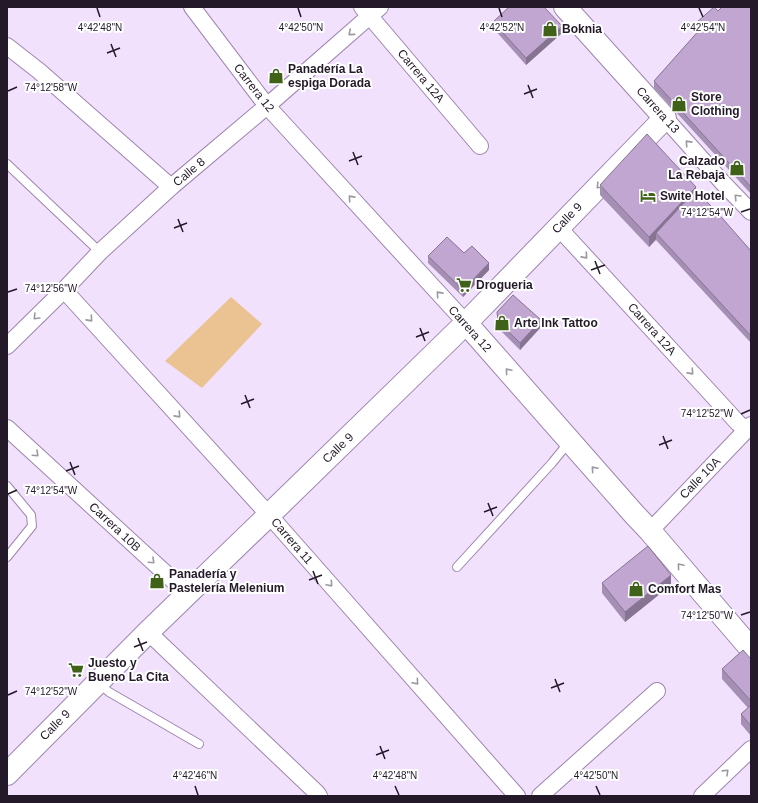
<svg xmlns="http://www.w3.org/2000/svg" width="758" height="803" font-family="Arial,sans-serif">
  <rect width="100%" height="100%" fill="#f1e1fc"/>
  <polygon fill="#ebc291" points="231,297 262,324 202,388 165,361"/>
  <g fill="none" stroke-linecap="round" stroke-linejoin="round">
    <defs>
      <g id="lane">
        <polyline points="7,164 100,252"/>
        <polyline points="7,486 31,515 32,526 7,557"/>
        <polyline points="457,567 552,463 569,442"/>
        <polyline points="98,683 109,692 199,744"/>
      </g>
      <g id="street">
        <polyline points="192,7 267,106 466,323"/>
        <polyline points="362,7 480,146"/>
        <polyline points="7,46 39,71 171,187"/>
        <polyline points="665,118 723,183 751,212"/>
        <polyline points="558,227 738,423 746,430"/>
        <polyline points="64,290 269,515 517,796"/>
        <polyline points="7,346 64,290 100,252 171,187 267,106 380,7"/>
        <polyline points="7,428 188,594"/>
        <polyline points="650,531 751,425"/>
        <polyline points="148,632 317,793 319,796"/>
        <polyline points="540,796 657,691"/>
        <polyline points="702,796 751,749"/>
      </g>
      <g id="secondary">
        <polyline points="466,323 634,514 650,531 751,649"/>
        <polyline points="7,774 148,632 269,515 466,323 665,118 565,7"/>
      </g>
    </defs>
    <use href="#lane" stroke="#9e85ae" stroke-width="10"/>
    <use href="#street" stroke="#9e85ae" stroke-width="18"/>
    <use href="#secondary" stroke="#9e85ae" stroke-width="24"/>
    <use href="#lane" stroke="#fff" stroke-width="8"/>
    <use href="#street" stroke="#fff" stroke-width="16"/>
    <use href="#secondary" stroke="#fff" stroke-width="22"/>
  </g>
  <g fill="#a58fb4">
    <polygon points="751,7 751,194 654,88 654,81 699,31 697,29 697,22 718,11"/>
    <polygon points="493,22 562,33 526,65 493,28"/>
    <polygon points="600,185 696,190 751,251 751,343 656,240 649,247 600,195"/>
    <polygon points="428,256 489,270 463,297 428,263"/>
    <polygon points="497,312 541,327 520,350 498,328"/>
    <polygon points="602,583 671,585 625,622 602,593"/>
    <polygon points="751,659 751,736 741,724 741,714 748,708 722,679 722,669"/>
  </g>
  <g fill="#867492">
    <polygon points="562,26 562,33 526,65 526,58"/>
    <polygon points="696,187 696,197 656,233 656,239 649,247 649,237"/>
    <polygon points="489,263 489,270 463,297 463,290"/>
    <polygon points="541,320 541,327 520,350 520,343"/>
    <polygon points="671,575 671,585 625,622 625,612"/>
  </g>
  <g fill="#c0a6d1" stroke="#867492">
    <polygon points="509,7 544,7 562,26 526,58 493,22"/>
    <polygon points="714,7 718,11 722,7 751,7 751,187 654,81 702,27 697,22"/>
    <polygon points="647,134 696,187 649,237 600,185"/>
    <polygon points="696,190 723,219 751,251 751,336 656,233"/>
    <polygon points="447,237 464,253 472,246 489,263 463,290 428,256"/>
    <polygon points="513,295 541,320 520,343 498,321 497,312"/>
    <polygon points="648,546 671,575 625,612 602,583"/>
    <polygon points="743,650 751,659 751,701 722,669"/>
    <polygon points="751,705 751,726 741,714"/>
  </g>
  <defs><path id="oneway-chevron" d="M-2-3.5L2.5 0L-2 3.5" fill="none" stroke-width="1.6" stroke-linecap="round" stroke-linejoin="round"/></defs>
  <g stroke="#9c989f">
    <use href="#oneway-chevron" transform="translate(351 33) rotate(139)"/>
    <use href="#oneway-chevron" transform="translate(688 143) rotate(-132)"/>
    <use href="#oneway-chevron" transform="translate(599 186) rotate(134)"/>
    <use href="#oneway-chevron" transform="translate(737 197) rotate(-134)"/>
    <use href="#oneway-chevron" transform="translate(351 198) rotate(-132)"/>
    <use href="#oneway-chevron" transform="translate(585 256) rotate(48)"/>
    <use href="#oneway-chevron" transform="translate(439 294) rotate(-132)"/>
    <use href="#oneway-chevron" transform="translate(36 317) rotate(135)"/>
    <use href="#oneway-chevron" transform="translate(90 319) rotate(48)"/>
    <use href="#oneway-chevron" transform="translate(508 371) rotate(-131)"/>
    <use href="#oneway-chevron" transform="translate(691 372) rotate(48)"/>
    <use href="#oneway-chevron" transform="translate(178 415) rotate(48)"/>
    <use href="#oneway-chevron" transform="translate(36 454) rotate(43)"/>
    <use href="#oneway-chevron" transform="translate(594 469) rotate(-131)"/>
    <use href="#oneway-chevron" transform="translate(152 561) rotate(43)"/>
    <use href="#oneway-chevron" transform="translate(680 566) rotate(-130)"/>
    <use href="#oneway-chevron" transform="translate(330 584) rotate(49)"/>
    <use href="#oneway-chevron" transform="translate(416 682) rotate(49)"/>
    <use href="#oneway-chevron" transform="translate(726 772) rotate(-44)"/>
  </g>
  <path fill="none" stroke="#231929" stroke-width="1.5" d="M97 8 100 17M298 8 301 17M499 8 502 17M699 8 703 17M111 44 116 57M107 53 120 48M528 85 533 98M8 91 17 87M524 94 537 89M353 152 358 165M349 161 362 156M741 212 750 209M178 219 183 232M174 228 187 223M595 261 600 274M591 270 605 265M8 292 17 289M420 328 425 341M416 337 429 332M245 395 250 408M241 404 254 399M741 414 750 410M663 436 668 449M659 445 672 440M70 462 75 475M66 471 79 466M8 494 17 490M488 503 493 516M484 512 497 507M313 571 318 584M309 580 322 575M741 615 750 612M138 638 143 651M134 647 147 642M555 679 560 692M551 688 564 683M8 695 17 691M380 746 385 759M376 755 389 750M195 786 198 795M395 786 399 795M596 786 600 795"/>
  <defs>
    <symbol id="shop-bare" viewBox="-9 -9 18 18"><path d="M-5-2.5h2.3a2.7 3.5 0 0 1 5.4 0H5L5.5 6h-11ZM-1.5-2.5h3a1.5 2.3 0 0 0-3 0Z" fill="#3f6118" stroke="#fff" stroke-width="2.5" paint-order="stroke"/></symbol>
    <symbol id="hotel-bare" viewBox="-9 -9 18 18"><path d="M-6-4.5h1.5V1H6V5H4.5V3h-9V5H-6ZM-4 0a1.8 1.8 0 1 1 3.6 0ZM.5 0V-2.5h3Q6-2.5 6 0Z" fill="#3f6118" stroke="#fff" stroke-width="2.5" paint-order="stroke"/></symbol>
    <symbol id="supermarket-bare" viewBox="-9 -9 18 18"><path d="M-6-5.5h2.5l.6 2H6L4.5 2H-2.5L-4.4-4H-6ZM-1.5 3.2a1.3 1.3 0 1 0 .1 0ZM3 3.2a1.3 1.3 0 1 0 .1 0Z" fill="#3f6118" stroke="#fff" stroke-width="2.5" paint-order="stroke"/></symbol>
  </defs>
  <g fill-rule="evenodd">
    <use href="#shop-bare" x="539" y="18" width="22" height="22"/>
    <use href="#shop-bare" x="265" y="65" width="22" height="22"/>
    <use href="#shop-bare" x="668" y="93" width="22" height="22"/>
    <use href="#shop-bare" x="726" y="157" width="22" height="22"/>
    <use href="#hotel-bare" x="637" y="185" width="22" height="22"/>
    <use href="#supermarket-bare" x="453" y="274" width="22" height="22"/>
    <use href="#shop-bare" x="491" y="312" width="22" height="22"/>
    <use href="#shop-bare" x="146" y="570" width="22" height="22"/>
    <use href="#shop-bare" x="625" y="578" width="22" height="22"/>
    <use href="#supermarket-bare" x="65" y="659" width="22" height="22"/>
  </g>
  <g text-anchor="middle" stroke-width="4" stroke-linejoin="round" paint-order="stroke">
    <g font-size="12" font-weight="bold" fill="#231929" stroke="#fff" text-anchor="start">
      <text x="562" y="33">Boknia</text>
      <text x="288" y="73">Panadería La<tspan x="288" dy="14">espiga Dorada</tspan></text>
      <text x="691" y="101">Store<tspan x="691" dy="14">Clothing</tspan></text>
      <text x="725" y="165" text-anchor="end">Calzado<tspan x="725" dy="14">La Rebaja</tspan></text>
      <text x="660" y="200">Swite Hotel</text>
      <text x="476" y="289">Drogueria</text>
      <text x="514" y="327">Arte Ink Tattoo</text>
      <text x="169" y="578">Panadería y<tspan x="169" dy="14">Pastelería Melenium</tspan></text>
      <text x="648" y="593">Comfort Mas</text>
      <text x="88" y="667">Juesto y<tspan x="88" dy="14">Bueno La Cita</tspan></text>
    </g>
    <g font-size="12" fill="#231929" stroke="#fff">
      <text transform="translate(421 76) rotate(50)" y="4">Carrera 12A</text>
      <text transform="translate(254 88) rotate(52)" y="4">Carrera 12</text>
      <text transform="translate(658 110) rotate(48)" y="4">Carrera 13</text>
      <text transform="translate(189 172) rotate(-40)" y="4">Calle 8</text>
      <text transform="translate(567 218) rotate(-46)" y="4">Calle 9</text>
      <text transform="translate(470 329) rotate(48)" y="4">Carrera 12</text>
      <text transform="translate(652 329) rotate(48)" y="4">Carrera 12A</text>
      <text transform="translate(338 448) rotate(-44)" y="4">Calle 9</text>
      <text transform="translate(700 478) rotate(-46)" y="4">Calle 10A</text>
      <text transform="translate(115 527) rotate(43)" y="4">Carrera 10B</text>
      <text transform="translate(292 541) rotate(49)" y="4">Carrera 11</text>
      <text transform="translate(55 725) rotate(-45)" y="4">Calle 9</text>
    </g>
  </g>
  <g font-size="10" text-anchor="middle" fill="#231929" stroke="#fff" stroke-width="4" stroke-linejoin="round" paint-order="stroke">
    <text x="502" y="31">4°42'52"N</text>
    <text x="100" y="31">4°42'48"N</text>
    <text x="301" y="31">4°42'50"N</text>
    <text x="703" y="31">4°42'54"N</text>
    <text x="51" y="91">74°12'58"W</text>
    <text x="707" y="216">74°12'54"W</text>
    <text x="51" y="292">74°12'56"W</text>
    <text x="707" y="417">74°12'52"W</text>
    <text x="51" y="494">74°12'54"W</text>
    <text x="707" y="619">74°12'50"W</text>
    <text x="51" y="695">74°12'52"W</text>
    <text x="195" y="779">4°42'46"N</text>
    <text x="395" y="779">4°42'48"N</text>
    <text x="596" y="779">4°42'50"N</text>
  </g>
  <rect width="758" height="803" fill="none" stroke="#231929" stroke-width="16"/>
</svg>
